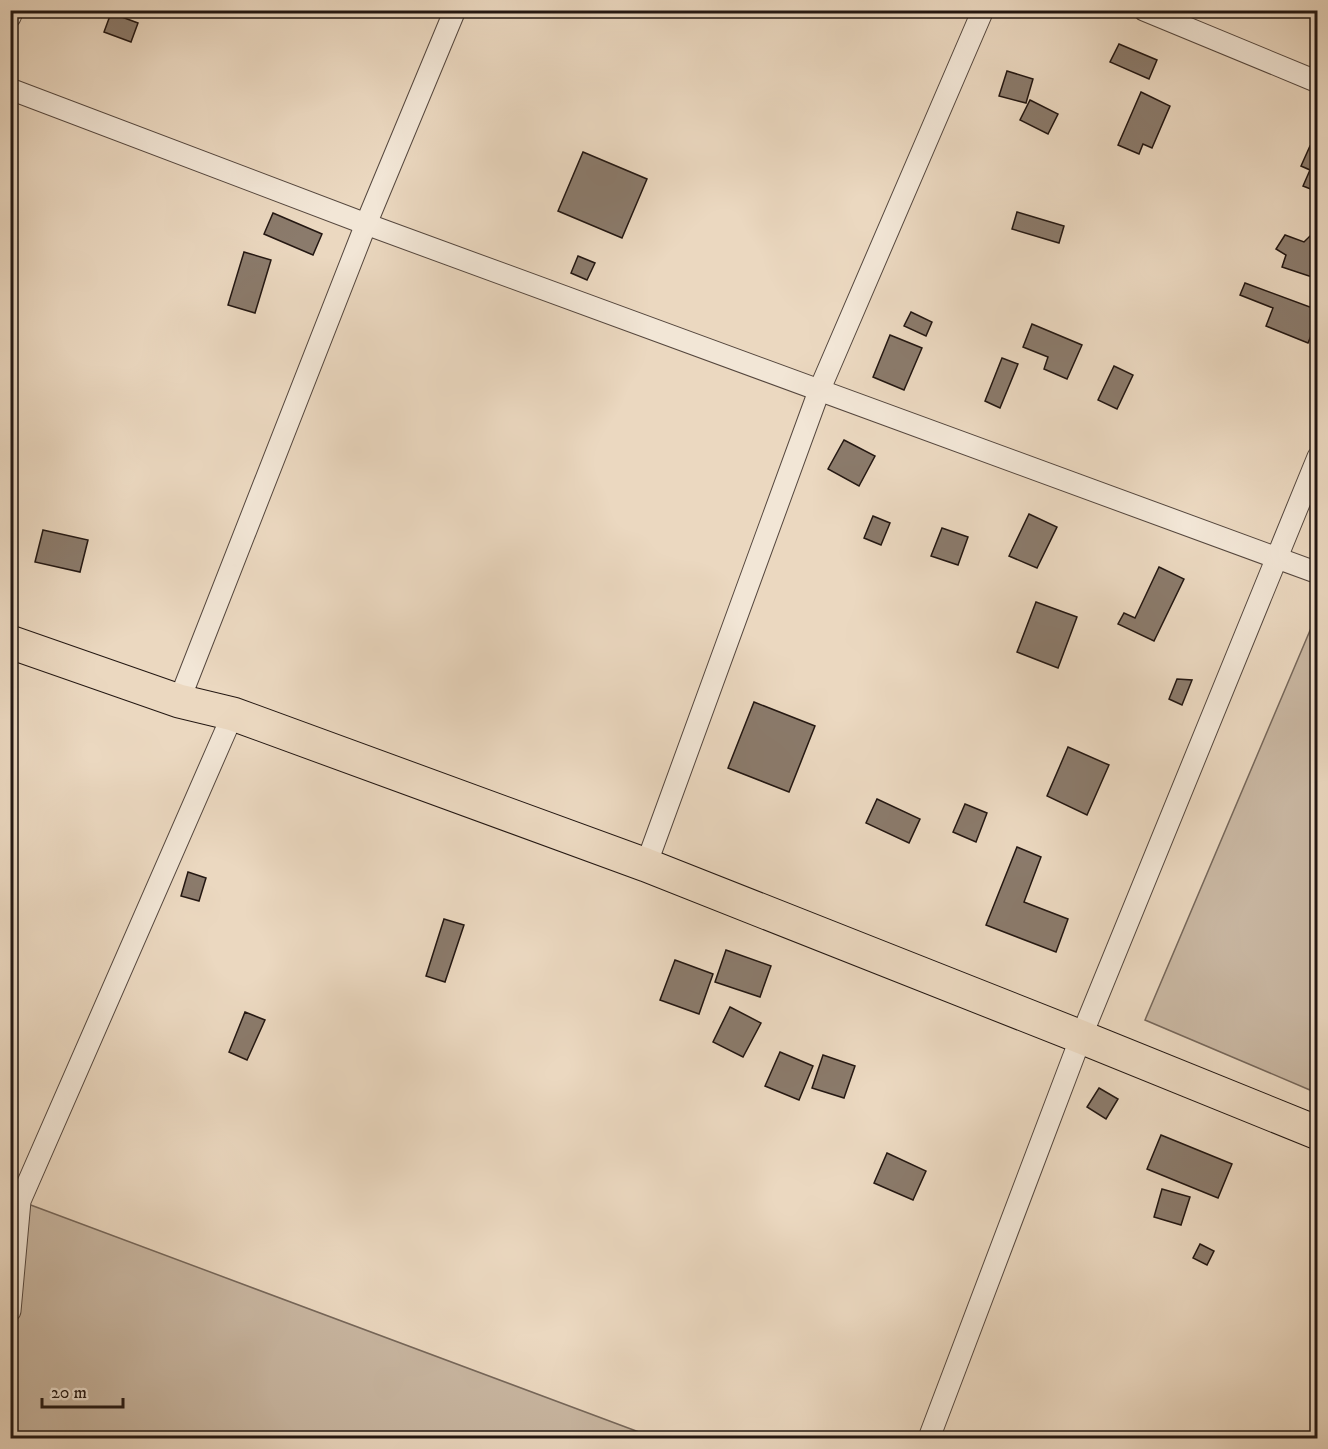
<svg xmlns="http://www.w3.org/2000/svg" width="1328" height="1449" font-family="'IM FELL DW Pica',serif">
  <rect width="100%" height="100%" fill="#ebd8c0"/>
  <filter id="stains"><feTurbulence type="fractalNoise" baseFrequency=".00333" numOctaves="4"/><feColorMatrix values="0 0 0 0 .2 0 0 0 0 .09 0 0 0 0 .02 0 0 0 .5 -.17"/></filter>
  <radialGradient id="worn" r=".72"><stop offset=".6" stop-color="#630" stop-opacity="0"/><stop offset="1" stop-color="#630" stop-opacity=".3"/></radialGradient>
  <g fill="#c9b7a2" stroke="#76675a" stroke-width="1.5">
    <polygon points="1314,621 1318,623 1317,1093 1145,1020"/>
    <polygon points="20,1201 655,1438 11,1438 10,1208"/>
  </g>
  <g fill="#8b7b6c" stroke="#231712" stroke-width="1.5">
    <polygon points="111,13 138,23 131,42 104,32"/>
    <polygon points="1119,44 1157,60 1149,79 1110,62"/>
    <polygon points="1007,71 1033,79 1026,103 999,96"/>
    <polygon points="1141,92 1170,106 1152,148 1143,144 1139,154 1118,145"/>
    <polygon points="1030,100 1058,114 1048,134 1020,120"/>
    <polygon points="1310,146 1318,149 1318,192 1303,186 1310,170 1301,166"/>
    <polygon points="583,152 647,179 622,238 558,211"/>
    <polygon points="1017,212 1064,226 1059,243 1012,229"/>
    <polygon points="273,213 322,234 313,255 264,234"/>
    <polygon points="1312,234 1318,236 1318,279 1282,267 1286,255 1276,249 1285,235 1304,242"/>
    <polygon points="244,252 271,260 255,313 228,305"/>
    <polygon points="578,256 595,263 587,280 571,273"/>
    <polygon points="1245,283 1318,310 1318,319 1308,343 1266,326 1273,308 1240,295"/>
    <polygon points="911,312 932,322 926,336 904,326"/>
    <polygon points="1032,324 1082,345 1067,379 1044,369 1048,357 1023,347"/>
    <polygon points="890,335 922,348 904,390 873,377"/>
    <polygon points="1002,358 1018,364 1000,408 985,401"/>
    <polygon points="1114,366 1133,375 1117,409 1098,400"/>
    <polygon points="844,440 875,456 859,486 828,469"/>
    <polygon points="1029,514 1057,527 1037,568 1009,556"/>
    <polygon points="873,516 890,523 881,545 864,538"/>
    <polygon points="942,528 968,537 958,565 931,556"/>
    <polygon points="43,530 88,540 80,572 35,562"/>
    <polygon points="1159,567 1184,579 1154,641 1118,624 1124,613 1135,618"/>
    <polygon points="1036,602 1077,617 1058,668 1017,652"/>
    <polygon points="1177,679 1192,680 1182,705 1169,699"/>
    <polygon points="754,702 815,726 789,792 728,768"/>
    <polygon points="1068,747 1109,765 1087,815 1047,796"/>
    <polygon points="877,799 920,819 909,843 866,823"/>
    <polygon points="965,804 987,813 976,842 953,832"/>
    <polygon points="1017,847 1041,857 1024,902 1068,919 1056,952 986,925"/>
    <polygon points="188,872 206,878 199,901 181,896"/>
    <polygon points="444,919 464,925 445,982 426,976"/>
    <polygon points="726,950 771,966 760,997 715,982"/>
    <polygon points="675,960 713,974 699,1014 660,1000"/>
    <polygon points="730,1007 761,1023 743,1057 713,1042"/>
    <polygon points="245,1012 265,1020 247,1060 229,1052"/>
    <polygon points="780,1052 813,1066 799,1100 765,1086"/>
    <polygon points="823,1055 855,1066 844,1098 812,1088"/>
    <polygon points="1099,1088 1118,1099 1106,1119 1087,1107"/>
    <polygon points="1161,1135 1232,1164 1218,1198 1147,1169"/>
    <polygon points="887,1153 926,1171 913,1200 874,1183"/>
    <polygon points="1162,1189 1190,1197 1181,1225 1154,1217"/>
    <polygon points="1200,1244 1214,1251 1207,1265 1193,1258"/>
  </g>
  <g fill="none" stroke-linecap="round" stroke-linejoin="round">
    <defs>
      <g id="street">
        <polyline points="1144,10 1318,82"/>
        <polyline points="10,17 13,10"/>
        <polyline points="10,89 366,224 1318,573"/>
        <polyline points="179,701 366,224 455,10"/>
        <polyline points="646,865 819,391 983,10"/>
        <polyline points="10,1311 20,1201 233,714"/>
        <polyline points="929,1438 1081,1037 1318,457"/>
      </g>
      <polyline id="highway" points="10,642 179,701 233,714 646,865 1081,1037 1318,1133"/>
    </defs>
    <use href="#street" stroke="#55473e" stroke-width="23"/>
    <use href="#highway" stroke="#231712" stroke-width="35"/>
    <use href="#street" stroke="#f2e6d6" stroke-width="21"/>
    <use href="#highway" stroke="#ebd8c0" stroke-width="33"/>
  </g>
  <rect width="1328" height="1449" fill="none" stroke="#ebd8c0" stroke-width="36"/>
  <rect x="12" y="12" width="1304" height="1425" fill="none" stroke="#231712" stroke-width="3"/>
  <rect x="18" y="18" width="1292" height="1413" fill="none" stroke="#231712" stroke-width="1.5"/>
  <path d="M42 1398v9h81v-9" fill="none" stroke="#231712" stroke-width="3"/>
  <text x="51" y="1398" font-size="18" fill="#231712" stroke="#f2e6d6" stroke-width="4.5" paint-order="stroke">20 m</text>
  <rect width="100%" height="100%" filter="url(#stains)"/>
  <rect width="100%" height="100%" fill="url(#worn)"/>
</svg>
